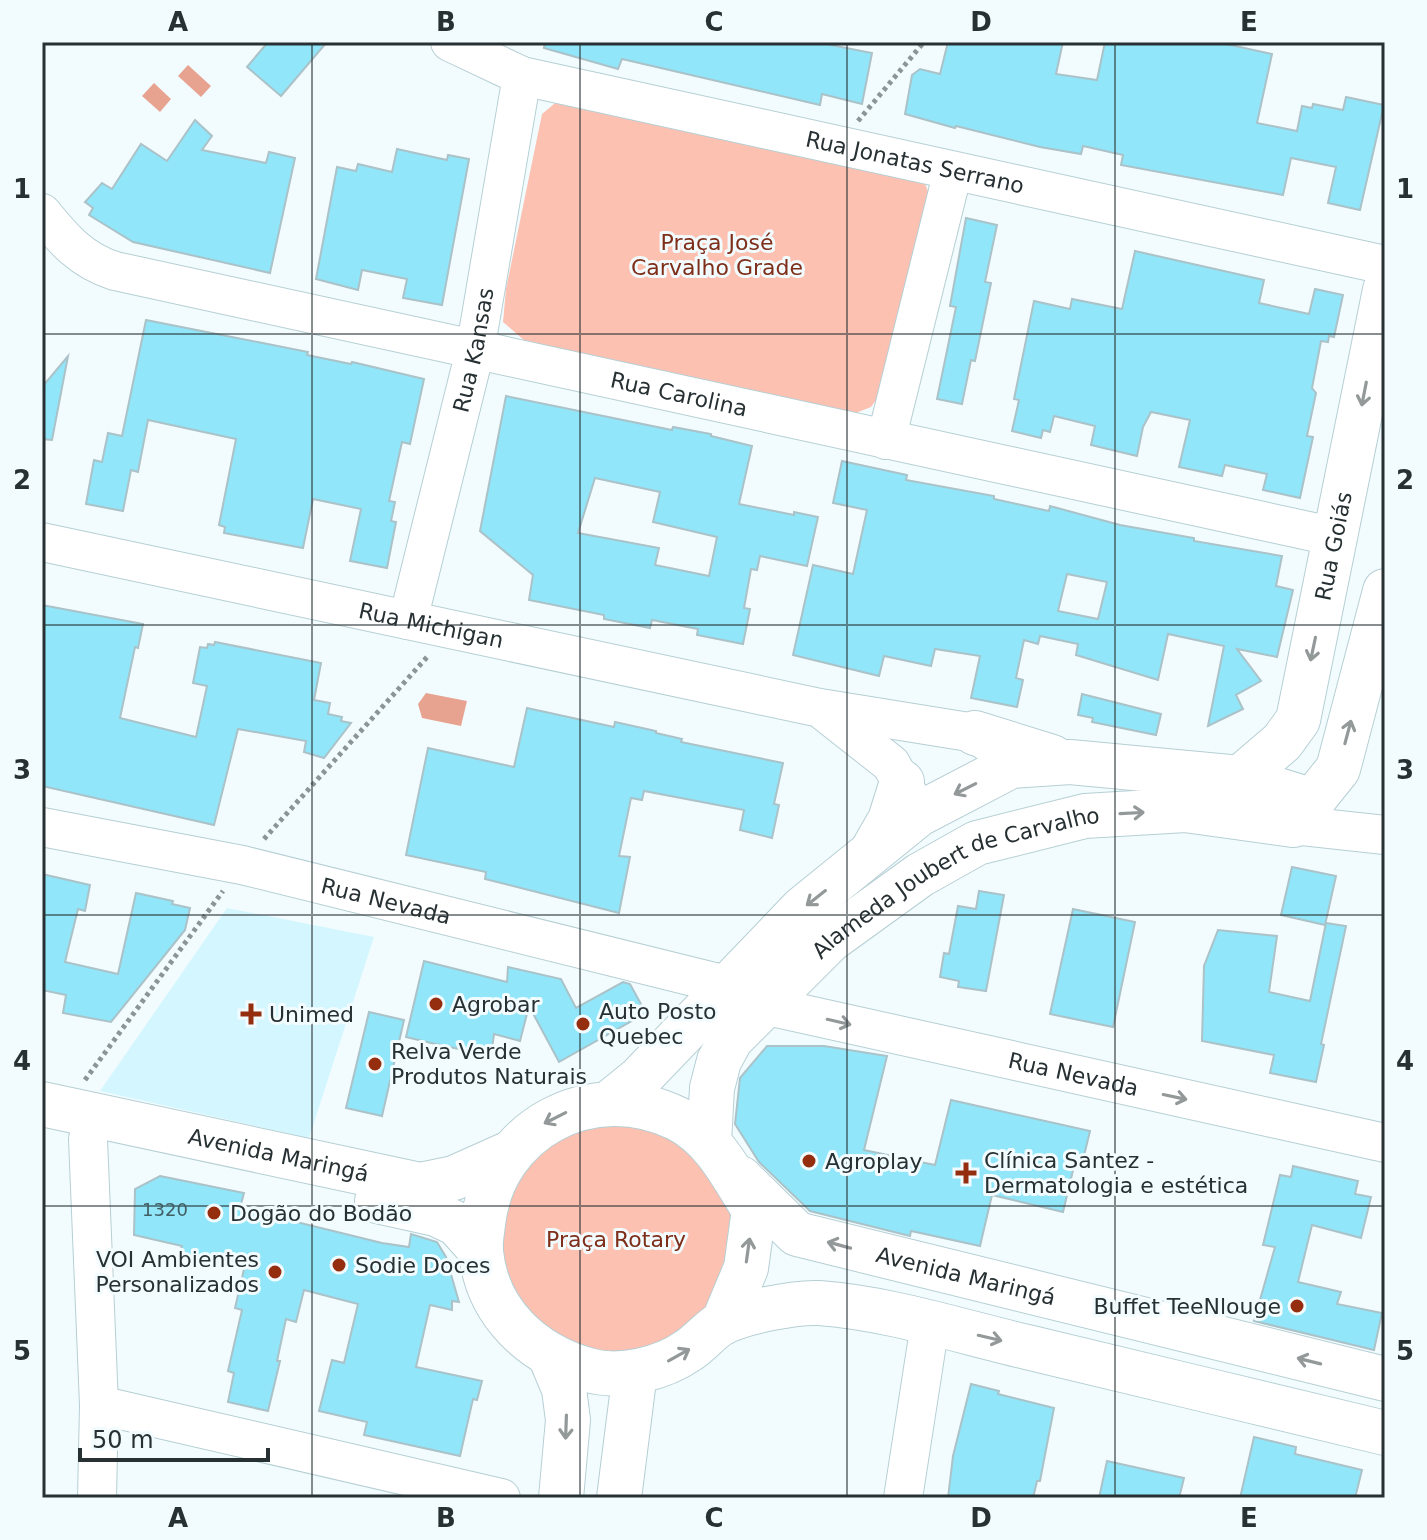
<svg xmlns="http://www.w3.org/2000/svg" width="1427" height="1540" font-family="'DejaVu Sans',sans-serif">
  <rect width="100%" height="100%" fill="#f2fcff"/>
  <polygon fill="#d4f6fe" points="227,908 374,937 309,1138 100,1091"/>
  <g fill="#fdc1b1">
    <polygon points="560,99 924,181 931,199 884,389 871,407 853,414 525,341 503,322 506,289 542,114"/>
    <circle cx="616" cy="1240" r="120"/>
  </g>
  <g fill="#e7a390">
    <polygon points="188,65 211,86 201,97 178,76"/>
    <polygon points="154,83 171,99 160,112 142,96"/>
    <polygon points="426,693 467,701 461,726 422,718 418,704"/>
  </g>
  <g fill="#91e6f9" stroke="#aac2c8" stroke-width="2" fill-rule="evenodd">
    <polygon points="268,42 327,42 281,96 247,67"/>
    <polygon points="545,42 832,42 831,45 872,53 862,104 822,94 820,105 622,59 618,69 544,48"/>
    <polygon points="948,42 1063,42 1056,74 1097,80 1105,42 1217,42 1272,54 1257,123 1297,131 1302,106 1312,108 1313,104 1343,110 1346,97 1384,105 1360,210 1328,203 1336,167 1291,158 1283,195 1121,165 1123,155 1083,146 1081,154 1040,147 956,126 955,128 905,114 912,75 920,69 940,74"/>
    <polygon points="195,120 212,136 202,150 266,163 269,152 295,158 270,273 133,242 89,215 93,208 85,202 102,183 112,189 141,144 167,161"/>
    <polygon points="397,149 447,160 448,155 469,159 442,305 403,298 407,279 362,270 358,290 316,279 337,167 356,171 358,164 392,172"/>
    <polygon points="966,218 997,225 985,282 991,283 975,361 971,360 962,404 937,399 956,307 950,306"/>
    <polygon points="1135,251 1264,280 1259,303 1309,314 1315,289 1343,295 1334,337 1329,336 1328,342 1321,341 1312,388 1316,393 1307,436 1313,437 1300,498 1263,490 1267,474 1225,465 1222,476 1179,467 1190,420 1151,412 1143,427 1137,456 1091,445 1095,426 1054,416 1050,432 1043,430 1041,438 1012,431 1019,400 1014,399 1034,301 1070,309 1072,299 1122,309"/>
    <polygon points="146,320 308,352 307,355 351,364 352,362 424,379 410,444 402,442 389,501 395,502 391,521 396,522 387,568 350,561 361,509 313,499 303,548 224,533 225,527 219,525 236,439 148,420 138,472 131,470 123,511 86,504 94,460 102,462 108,433 122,436"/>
    <polygon points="68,356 52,440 42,439 42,387"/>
    <path d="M506 396 672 430 673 427 711 434V436L752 446 739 504 794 515V512L818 517 807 566 760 556 757 570 751 569 744 608 750 609 743 644 697 635 698 629 652 620 650 628 604 619V615L529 600 533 575 480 531ZM595 478 660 492 653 522 717 537 709 576 655 565 659 548 578 533Z"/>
    <path d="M842 461 907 475 906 480 994 496V499L1049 511 1050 506 1120 525 1194 538V541L1282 556 1276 586 1293 590 1277 657 1237 649 1261 681 1236 695 1243 709 1208 726 1224 646 1168 634 1158 680 1076 655 1078 644 1040 636 1038 644 1024 640 1016 678 1023 680 1017 707 971 698 980 656 935 649 931 666 884 656 879 676 793 655 813 565 853 574 867 510 833 503ZM1067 574 1107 582 1098 619 1058 611Z"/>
    <polygon points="42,605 143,624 138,648 135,647 120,718 196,737 207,686 193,683 200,647 207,648 208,644 214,645 215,642 321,663 314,700 330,703 328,714 342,717 341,721 351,723 324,758 304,752 306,741 238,729 214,825 42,786"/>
    <polygon points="1082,694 1161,714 1156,735 1092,722 1093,718 1078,715"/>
    <polygon points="527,708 614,727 615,722 656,731 656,733 682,739 681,742 783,763 774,804 779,805 772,838 740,830 744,810 644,791 642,800 631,798 619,856 630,857 619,913 485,879 486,872 406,855 428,748 514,767"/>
    <polygon points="1292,867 1336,876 1325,925 1281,915"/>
    <polygon points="42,874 90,885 85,911 78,909 65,962 118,974 136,893 173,901 172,904 190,908 185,930 111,1022 63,1013 66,995 42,990"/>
    <polygon points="979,891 1004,895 986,991 958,987 959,981 940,977 944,953 949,954 958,906 976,909"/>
    <polygon points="1073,909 1135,922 1113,1027 1050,1014"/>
    <polygon points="1326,923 1346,926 1321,1044 1324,1045 1316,1082 1270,1073 1274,1055 1202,1041 1204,966 1218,930 1277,936 1269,992 1310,1001"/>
    <polygon points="424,961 507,982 508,967 561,979 576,1008 623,982 630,984 646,1013 559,1062 529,1006 520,1041 494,1034 491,1056 431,1043 406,1037"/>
    <polygon points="369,1012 404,1020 382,1116 346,1108"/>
    <polygon points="767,1046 824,1046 887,1056 864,1150 935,1165 951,1100 1090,1131 1082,1164 1075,1162 1063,1212 992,1195 980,1246 911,1231 910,1236 810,1211 759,1162 735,1124 740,1078"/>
    <polygon points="1293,1166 1358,1181 1355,1194 1371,1197 1361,1238 1312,1225 1298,1282 1341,1292 1337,1304 1382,1313 1374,1350 1254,1321 1275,1247 1263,1245 1280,1175 1291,1177"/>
    <polygon points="160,1176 244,1193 240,1208 382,1243 409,1247 411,1234 437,1242 446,1257 459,1302 452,1301 452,1310 430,1305 416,1367 482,1381 477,1400 473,1399 460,1456 364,1435 367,1422 319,1411 332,1360 344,1363 358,1304 304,1290 296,1322 286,1319 277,1361 280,1361 268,1411 228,1402 234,1373 228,1371 242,1310 235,1308 244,1269 179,1255 182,1246 134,1235 135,1189"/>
    <polygon points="971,1384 999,1391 998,1394 1054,1408 1040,1481 1037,1481 1033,1498 948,1498 953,1456"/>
    <polygon points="1254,1437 1296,1447 1295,1454 1362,1470 1355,1498 1240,1498"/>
    <polygon points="1107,1461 1184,1478 1179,1498 1099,1498"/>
  </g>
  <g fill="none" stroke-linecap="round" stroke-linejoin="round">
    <defs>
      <g id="minor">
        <path id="s1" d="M450 42 522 76 1385 265"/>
        <path id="s2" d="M42 213C63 239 82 261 115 271L1336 537"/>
        <polyline points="886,440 953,171"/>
        <path id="s3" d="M42 542 820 708 975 733 998 750"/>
        <path id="s4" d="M408 620 475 351 522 76"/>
        <polyline points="825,712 891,764 916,808"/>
        <polyline points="1293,825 1385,835"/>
        <path id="s5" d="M42 827 242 865 726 985"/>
        <path id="s6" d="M763 1005 1385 1143"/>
        <polyline points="88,1139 99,1405 97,1498"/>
        <polyline points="99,1405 501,1498"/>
        <polyline points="903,1498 930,1324"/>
      </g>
      <g id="major">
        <polyline points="975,733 1052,757"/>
        <path id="s7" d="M1240 778 1282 742 1298 720 1385 290"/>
        <polyline points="875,846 890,820 902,782"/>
        <path id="s8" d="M42 1104 420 1185 454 1178 510 1153"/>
        <polyline points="608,1104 640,1078 803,908 919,814 1011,766 1070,762 1240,778 1313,801"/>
        <path id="s9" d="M709 1142 712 1088 719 1061 731 1039 830 940 920 875 977 843 1085 816 1185 810 1293 825 1338 769 1385 591"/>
        <path id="s10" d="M740 1178 797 1234 1385 1379"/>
        <polyline points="377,1201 436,1214 457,1224 481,1251"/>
        <path d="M723 1323 746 1268 754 1210C733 1177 715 1138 678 1119 592 1076 493 1129 483 1224 482 1233 480 1243 481 1252 487 1313 532 1354 588 1370 620 1379 662 1369 689 1350 701 1342 710 1330 722 1323 744 1312 794 1302 819 1303 888 1308 959 1331 1027 1347 1146 1376 1266 1404 1385 1433"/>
        <polyline points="551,1358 564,1389 568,1420 561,1498"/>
        <polyline points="619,1498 635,1372"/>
      </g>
    </defs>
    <use href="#minor" stroke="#b6cfd4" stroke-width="40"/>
    <use href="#major" stroke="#b6cfd4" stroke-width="46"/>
    <g stroke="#8b9497" stroke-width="5" stroke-dasharray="4 4" stroke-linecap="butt">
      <polyline points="858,121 924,42"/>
      <polyline points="264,839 428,656"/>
      <polyline points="85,1080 223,891"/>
    </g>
    <use href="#minor" stroke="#fff" stroke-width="38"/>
    <use href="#major" stroke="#fff" stroke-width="44"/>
  </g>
  <defs><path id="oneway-shaft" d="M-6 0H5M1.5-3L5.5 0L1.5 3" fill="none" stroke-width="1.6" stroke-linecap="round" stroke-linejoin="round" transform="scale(2)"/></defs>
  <g stroke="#939899">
    <use href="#oneway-shaft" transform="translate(1364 394) rotate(101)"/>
    <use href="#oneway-shaft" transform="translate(1313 649) rotate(102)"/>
    <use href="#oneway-shaft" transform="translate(1348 732) rotate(-75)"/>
    <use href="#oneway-shaft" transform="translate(965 789) rotate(153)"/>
    <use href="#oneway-shaft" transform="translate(1132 813) rotate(-3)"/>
    <use href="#oneway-shaft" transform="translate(816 898) rotate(142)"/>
    <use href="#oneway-shaft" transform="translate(839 1022) rotate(13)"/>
    <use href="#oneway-shaft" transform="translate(1175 1097) rotate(12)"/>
    <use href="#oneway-shaft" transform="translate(555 1118) rotate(153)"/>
    <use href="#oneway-shaft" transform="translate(839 1245) rotate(-165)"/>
    <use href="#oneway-shaft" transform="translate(748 1250) rotate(-82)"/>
    <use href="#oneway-shaft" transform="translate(990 1338) rotate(13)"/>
    <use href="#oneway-shaft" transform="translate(679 1355) rotate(-29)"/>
    <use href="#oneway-shaft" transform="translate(1309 1361) rotate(-166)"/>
    <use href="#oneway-shaft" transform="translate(566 1427) rotate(92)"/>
  </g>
  <path fill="none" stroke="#273033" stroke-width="2" stroke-opacity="0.55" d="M312 42V1498M580 42V1498M847 42V1498M1115 42V1498M42 334H1385M42 625H1385M42 915H1385M42 1206H1385"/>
  <g fill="#952e0f" stroke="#f2fcff" stroke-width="3">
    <circle cx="436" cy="1004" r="8"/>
    <path d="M247 1002h8v8h8v8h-8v8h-8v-8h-8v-8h8z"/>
    <circle cx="583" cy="1024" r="8"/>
    <circle cx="375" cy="1064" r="8"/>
    <circle cx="809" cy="1161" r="8"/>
    <path d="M962 1161h8v8h8v8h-8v8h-8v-8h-8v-8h8z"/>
    <circle cx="214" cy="1213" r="8"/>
    <circle cx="339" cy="1265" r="8"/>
    <circle cx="275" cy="1272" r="8"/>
    <circle cx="1297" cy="1306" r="8"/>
  </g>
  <g text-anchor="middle" stroke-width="6" stroke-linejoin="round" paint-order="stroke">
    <g font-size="18" fill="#425e64">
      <text x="165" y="1216">1320</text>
    </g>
    <g font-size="22" fill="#273033" stroke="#f2fcff">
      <text dy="8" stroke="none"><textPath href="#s1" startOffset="482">Rua Jonatas Serrano</textPath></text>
      <text dy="8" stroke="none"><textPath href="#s4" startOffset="278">Rua Kansas</textPath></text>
      <text dy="8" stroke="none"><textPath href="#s2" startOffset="672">Rua Carolina</textPath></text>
      <text dy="8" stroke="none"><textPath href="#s7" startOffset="260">Rua Goiás</textPath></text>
      <text dy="8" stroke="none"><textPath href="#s3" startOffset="398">Rua Michigan</textPath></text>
      <text dy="8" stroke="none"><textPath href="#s9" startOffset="388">Alameda Joubert de Carvalho</textPath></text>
      <text dy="8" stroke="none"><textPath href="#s5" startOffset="352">Rua Nevada</textPath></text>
      <text dy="8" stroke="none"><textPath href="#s6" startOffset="318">Rua Nevada</textPath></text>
      <text dy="8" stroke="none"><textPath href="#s8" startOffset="242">Avenida Maringá</textPath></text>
      <text dy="8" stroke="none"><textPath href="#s10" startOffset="254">Avenida Maringá</textPath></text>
    </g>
    <g font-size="22" fill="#7e2e19" stroke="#f2fcff">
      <text x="717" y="250">Praça José<tspan x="717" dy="25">Carvalho Grade</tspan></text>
      <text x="616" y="1247">Praça Rotary</text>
    </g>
    <g font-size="22" fill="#273033" stroke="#f2fcff" text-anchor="start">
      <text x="452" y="1012">Agrobar</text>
      <text x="599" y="1019">Auto Posto<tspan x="599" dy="25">Quebec</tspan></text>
      <text x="269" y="1022">Unimed</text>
      <text x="391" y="1059">Relva Verde<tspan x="391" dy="25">Produtos Naturais</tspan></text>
      <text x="984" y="1168">Clínica Santez -<tspan x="984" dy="25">Dermatologia e estética</tspan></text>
      <text x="825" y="1169">Agroplay</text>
      <text x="230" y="1221">Dogão do Bodão</text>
      <text x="259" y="1267" text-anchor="end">VOI Ambientes<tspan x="259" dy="25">Personalizados</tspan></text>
      <text x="355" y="1273">Sodie Doces</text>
      <text x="1281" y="1314" text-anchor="end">Buffet TeeNlouge</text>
    </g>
  </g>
  <rect width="1427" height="1540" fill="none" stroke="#f2fcff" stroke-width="88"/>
  <path d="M80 1448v12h188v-12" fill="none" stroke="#273033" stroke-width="4"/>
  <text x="92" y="1448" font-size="24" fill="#273033" stroke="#f2fcff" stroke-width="6" paint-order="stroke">50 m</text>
  <rect x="44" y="44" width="1339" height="1452" fill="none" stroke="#273033" stroke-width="3"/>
  <g font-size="26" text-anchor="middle" font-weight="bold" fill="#273033">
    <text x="178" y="31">A</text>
    <text x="446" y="31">B</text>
    <text x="714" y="31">C</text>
    <text x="981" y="31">D</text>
    <text x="1249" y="31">E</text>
    <text x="22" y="198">1</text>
    <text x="1405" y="198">1</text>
    <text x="22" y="489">2</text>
    <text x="1405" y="489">2</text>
    <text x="22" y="779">3</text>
    <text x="1405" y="779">3</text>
    <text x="22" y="1070">4</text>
    <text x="1405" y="1070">4</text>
    <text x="22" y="1360">5</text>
    <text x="1405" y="1360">5</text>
    <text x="178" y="1527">A</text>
    <text x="446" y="1527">B</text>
    <text x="714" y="1527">C</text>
    <text x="981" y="1527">D</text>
    <text x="1249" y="1527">E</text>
  </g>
</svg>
